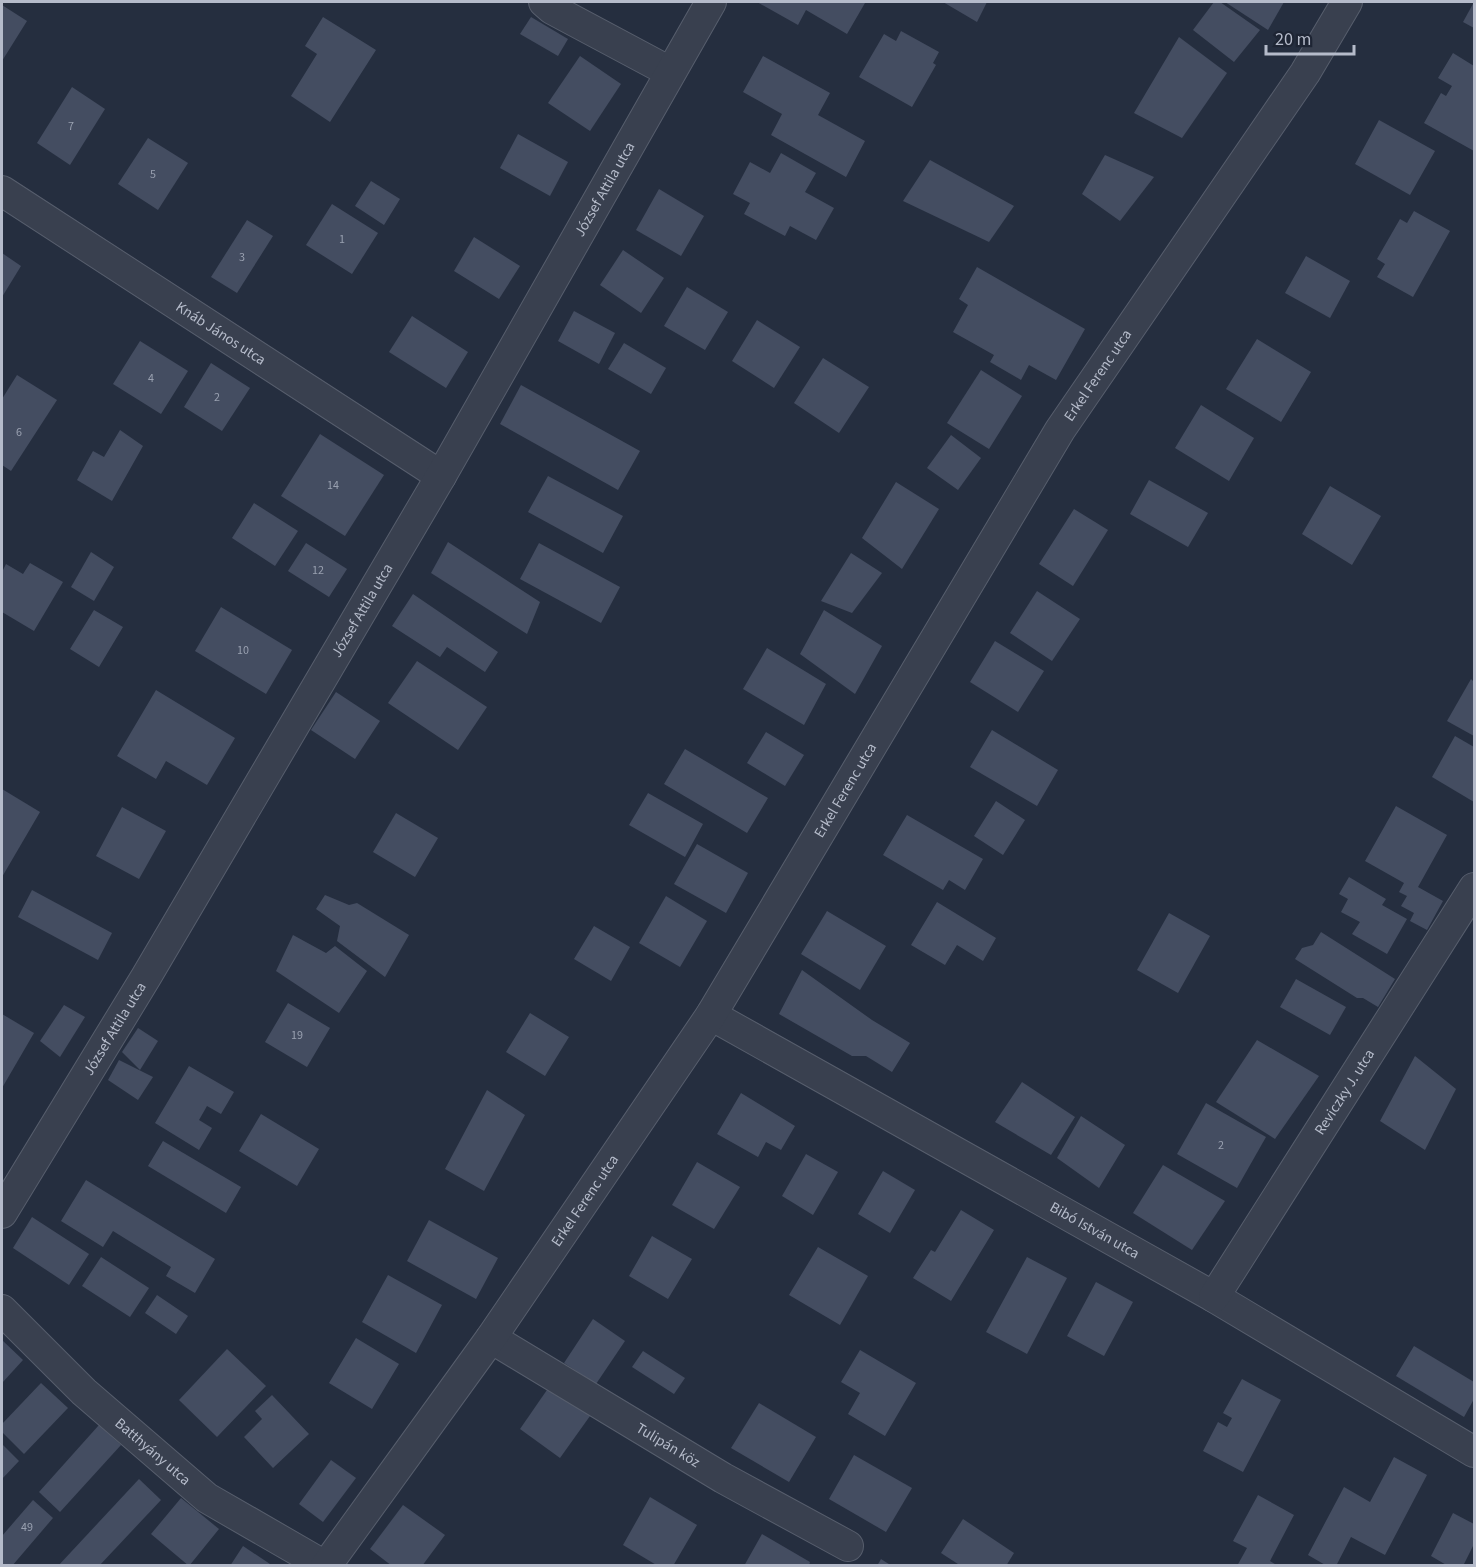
<svg xmlns="http://www.w3.org/2000/svg" width="1476" height="1567" font-family="'Source Sans 3',sans-serif">
  <rect width="100%" height="100%" fill="#252e3f"/>
  <g fill="#444d61">
    <polygon points="757,2 863,2 865,3 847,34 806,10 798,25"/>
    <polygon points="943,2 987,2 977,22"/>
    <polygon points="1214,2 1220,2 1260,30 1234,62 1193,30"/>
    <polygon points="1225,2 1284,2 1268,30"/>
    <polygon points="1474,2 1474,28 1463,22"/>
    <polygon points="2,5 27,21 2,61"/>
    <polygon points="323,17 376,50 330,122 291,96 317,54 305,46"/>
    <polygon points="531,17 568,39 558,56 520,34"/>
    <polygon points="901,31 939,52 933,63 936,65 912,107 859,77 884,34 896,41"/>
    <polygon points="1179,37 1227,73 1182,138 1134,113"/>
    <polygon points="1453,53 1474,66 1474,151 1424,123 1441,93 1446,96 1452,86 1438,78"/>
    <polygon points="580,56 621,84 590,131 548,103"/>
    <polygon points="763,56 830,93 818,115 865,141 846,177 771,135 782,114 743,92"/>
    <polygon points="72,87 105,109 70,165 37,143"/>
    <polygon points="1379,120 1435,151 1410,195 1355,164"/>
    <polygon points="518,134 568,162 550,196 500,168"/>
    <polygon points="148,138 188,163 158,210 118,184"/>
    <polygon points="781,153 816,173 805,192 834,208 816,240 790,226 785,236 744,214 750,203 733,194 750,162 770,173"/>
    <polygon points="1105,155 1154,177 1120,221 1082,194"/>
    <polygon points="930,160 1014,206 989,242 903,201"/>
    <polygon points="371,181 400,199 384,225 355,206"/>
    <polygon points="659,189 704,216 681,256 636,230"/>
    <polygon points="332,204 378,233 352,274 306,245"/>
    <polygon points="1414,211 1450,231 1413,297 1377,277 1385,264 1377,259 1400,219 1407,223"/>
    <polygon points="247,220 273,236 237,293 211,277"/>
    <polygon points="474,237 520,266 499,299 454,271"/>
    <polygon points="623,250 664,278 641,313 600,285"/>
    <polygon points="2,253 21,266 2,297"/>
    <polygon points="1306,256 1350,281 1330,318 1285,293"/>
    <polygon points="977,267 1085,329 1056,380 1029,365 1021,380 990,362 994,355 953,332 968,305 959,299"/>
    <polygon points="687,287 728,312 705,350 664,326"/>
    <polygon points="574,311 615,333 599,364 558,341"/>
    <polygon points="412,316 468,352 446,388 389,352"/>
    <polygon points="757,320 800,347 774,388 732,361"/>
    <polygon points="1257,339 1311,372 1281,422 1226,389"/>
    <polygon points="140,341 188,371 161,414 113,384"/>
    <polygon points="624,343 666,368 651,394 608,369"/>
    <polygon points="823,358 869,387 839,433 794,403"/>
    <polygon points="211,363 250,388 222,431 184,407"/>
    <polygon points="981,370 1022,396 989,449 947,423"/>
    <polygon points="17,375 57,400 11,471 2,465 2,399"/>
    <polygon points="521,385 640,451 618,490 500,424"/>
    <polygon points="1201,405 1254,438 1229,481 1175,448"/>
    <polygon points="120,430 143,446 112,501 77,480 93,451 104,457"/>
    <polygon points="320,434 384,475 345,536 281,496"/>
    <polygon points="951,435 981,458 958,490 927,468"/>
    <polygon points="548,476 623,516 603,553 528,512"/>
    <polygon points="1149,480 1208,513 1188,547 1130,514"/>
    <polygon points="896,482 939,509 902,569 862,538"/>
    <polygon points="1330,486 1381,516 1352,565 1302,534"/>
    <polygon points="254,503 298,531 275,566 232,538"/>
    <polygon points="1074,509 1108,530 1073,586 1039,564"/>
    <polygon points="448,542 540,602 527,634 431,573"/>
    <polygon points="306,543 347,569 329,597 288,571"/>
    <polygon points="539,543 620,587 601,623 520,579"/>
    <polygon points="91,552 114,567 94,601 71,587"/>
    <polygon points="851,553 882,573 852,613 821,601"/>
    <polygon points="30,563 63,582 34,631 2,612 2,572 6,564 23,574"/>
    <polygon points="1037,591 1080,619 1052,661 1010,633"/>
    <polygon points="413,594 498,652 485,672 447,647 440,657 392,626"/>
    <polygon points="221,607 292,650 266,694 195,651"/>
    <polygon points="94,610 123,627 99,667 70,649"/>
    <polygon points="824,610 882,646 855,694 800,654"/>
    <polygon points="995,641 1044,671 1018,712 970,682"/>
    <polygon points="767,648 826,684 804,725 743,689"/>
    <polygon points="417,661 487,707 458,750 388,703"/>
    <polygon points="1471,679 1474,682 1474,736 1447,721"/>
    <polygon points="156,690 235,738 207,785 166,761 156,779 117,756"/>
    <polygon points="336,692 380,721 355,759 311,730"/>
    <polygon points="992,730 1058,770 1037,806 970,767"/>
    <polygon points="766,732 804,755 785,786 747,763"/>
    <polygon points="1455,736 1474,747 1474,802 1432,777"/>
    <polygon points="685,749 768,798 747,833 664,784"/>
    <polygon points="2,789 40,812 2,877"/>
    <polygon points="648,793 703,824 685,857 629,825"/>
    <polygon points="996,801 1025,820 1003,855 974,836"/>
    <polygon points="1396,806 1447,835 1418,887 1443,901 1427,930 1410,921 1414,913 1401,906 1407,896 1399,892 1404,883 1365,861"/>
    <polygon points="122,807 166,831 139,879 96,856"/>
    <polygon points="396,813 438,838 415,877 373,852"/>
    <polygon points="907,815 983,859 965,890 949,880 943,890 883,855"/>
    <polygon points="697,844 748,873 726,913 674,884"/>
    <polygon points="1349,877 1386,899 1382,905 1407,919 1387,954 1352,934 1360,922 1341,912 1348,899 1339,894"/>
    <polygon points="32,890 112,933 98,960 18,917"/>
    <polygon points="325,895 349,905 357,903 409,935 385,977 337,941 340,926 316,909"/>
    <polygon points="666,896 707,921 680,967 639,943"/>
    <polygon points="937,902 996,938 983,961 957,945 945,965 911,945"/>
    <polygon points="827,911 886,946 860,990 801,954"/>
    <polygon points="1169,913 1210,936 1178,993 1137,970"/>
    <polygon points="594,926 630,947 611,981 574,959"/>
    <polygon points="1321,932 1395,979 1378,1007 1363,998 1357,998 1295,959 1302,948 1313,945"/>
    <polygon points="293,935 326,953 335,946 367,971 339,1013 276,971"/>
    <polygon points="802,970 872,1020 910,1043 892,1072 866,1056 852,1056 779,1014"/>
    <polygon points="1296,979 1346,1007 1330,1035 1280,1007"/>
    <polygon points="288,1003 330,1028 307,1067 265,1042"/>
    <polygon points="64,1005 85,1017 60,1057 40,1041"/>
    <polygon points="530,1013 569,1037 545,1076 506,1052"/>
    <polygon points="2,1014 34,1033 2,1088"/>
    <polygon points="138,1028 158,1041 140,1070 122,1052"/>
    <polygon points="1257,1040 1319,1076 1275,1139 1216,1102"/>
    <polygon points="1415,1056 1456,1089 1425,1150 1380,1121"/>
    <polygon points="119,1060 153,1077 138,1100 108,1080"/>
    <polygon points="189,1066 234,1092 221,1114 207,1106 199,1120 212,1128 199,1150 155,1123"/>
    <polygon points="1022,1082 1075,1117 1051,1155 995,1122"/>
    <polygon points="487,1090 525,1115 484,1191 445,1169"/>
    <polygon points="741,1093 795,1126 781,1150 766,1142 758,1157 717,1134"/>
    <polygon points="1206,1103 1266,1137 1237,1188 1177,1154"/>
    <polygon points="261,1114 319,1149 297,1186 239,1151"/>
    <polygon points="1081,1116 1125,1145 1099,1188 1057,1158"/>
    <polygon points="163,1141 241,1187 226,1213 148,1166"/>
    <polygon points="806,1154 838,1172 813,1215 782,1196"/>
    <polygon points="697,1162 740,1187 714,1229 672,1205"/>
    <polygon points="1163,1165 1225,1201 1192,1250 1133,1213"/>
    <polygon points="883,1171 915,1190 890,1233 858,1214"/>
    <polygon points="86,1180 215,1259 195,1293 166,1276 171,1267 113,1231 103,1247 61,1221"/>
    <polygon points="961,1210 994,1230 951,1301 913,1278 931,1250 935,1252"/>
    <polygon points="32,1217 89,1254 69,1285 13,1248"/>
    <polygon points="429,1220 498,1258 476,1299 407,1261"/>
    <polygon points="652,1236 692,1259 668,1299 629,1276"/>
    <polygon points="818,1247 868,1276 840,1325 789,1295"/>
    <polygon points="101,1257 149,1288 130,1317 82,1286"/>
    <polygon points="1027,1257 1067,1278 1027,1354 986,1332"/>
    <polygon points="388,1275 442,1305 416,1353 362,1322"/>
    <polygon points="1096,1282 1133,1302 1104,1356 1067,1336"/>
    <polygon points="157,1295 188,1316 176,1334 145,1313"/>
    <polygon points="593,1319 625,1341 596,1384 564,1363"/>
    <polygon points="356,1338 399,1364 372,1409 329,1383"/>
    <polygon points="2,1340 23,1360 2,1383"/>
    <polygon points="1414,1346 1474,1382 1474,1399 1464,1417 1396,1376"/>
    <polygon points="227,1349 266,1386 217,1437 179,1400"/>
    <polygon points="860,1350 916,1383 885,1436 848,1414 860,1393 841,1382"/>
    <polygon points="643,1351 685,1378 674,1394 632,1367"/>
    <polygon points="1242,1379 1281,1400 1243,1472 1203,1451 1218,1422 1227,1427 1232,1418 1223,1413"/>
    <polygon points="41,1383 68,1408 24,1454 2,1432 2,1424"/>
    <polygon points="549,1387 590,1416 560,1458 520,1429"/>
    <polygon points="272,1395 309,1434 273,1468 244,1437 262,1419 255,1411"/>
    <polygon points="759,1403 816,1437 789,1482 731,1448"/>
    <polygon points="99,1425 121,1445 60,1512 39,1492"/>
    <polygon points="2,1444 19,1461 2,1479"/>
    <polygon points="854,1455 912,1488 886,1532 829,1499"/>
    <polygon points="1394,1457 1427,1475 1385,1555 1351,1537 1336,1566 1327,1566 1308,1555 1344,1487 1370,1502"/>
    <polygon points="331,1460 356,1478 323,1522 299,1504"/>
    <polygon points="139,1479 161,1500 99,1566 58,1566"/>
    <polygon points="1258,1495 1294,1515 1270,1561 1278,1566 1237,1566 1247,1548 1233,1541"/>
    <polygon points="650,1497 697,1525 673,1566 658,1566 623,1545"/>
    <polygon points="181,1498 219,1529 189,1566 151,1534"/>
    <polygon points="33,1500 53,1518 12,1566 2,1566 2,1536"/>
    <polygon points="403,1505 445,1535 422,1566 392,1566 370,1549"/>
    <polygon points="1453,1513 1474,1524 1474,1544 1463,1566 1448,1566 1431,1556"/>
    <polygon points="963,1519 1014,1553 1006,1566 961,1566 941,1553"/>
    <polygon points="762,1534 810,1562 809,1566 744,1566"/>
    <polygon points="243,1546 273,1566 230,1566"/>
    <polygon points="881,1559 892,1566 877,1566"/>
  </g>
  <g fill="none" stroke-linecap="round" stroke-linejoin="round">
    <defs>
      <g id="minor">
        <polyline points="544,2 552,9 670,72"/>
        <path id="s1" d="M2 191 441 476"/>
        <path id="s2" d="M711 1015 1214 1297 1474 1452"/>
        <path id="s3" d="M2 1213 146 977 441 476 711 2"/>
        <path id="s4" d="M1214 1297 1474 888"/>
        <path id="s5" d="M2 1310 84 1392 207 1498 325 1566"/>
        <path id="s6" d="M491 1338 723 1478 848 1546"/>
        <path id="s7" d="M326 1566 491 1338 711 1015 1060 430 1305 73 1347 2"/>
      </g>
    </defs>
    <use href="#minor" stroke="#575e6d" stroke-width="32"/>
    <use href="#minor" stroke="#39404f" stroke-width="30"/>
  </g>
  <g text-anchor="middle" stroke-width="4.5" stroke-linejoin="round" paint-order="stroke">
    <g font-size="12" fill="#99a0b0">
      <text x="71" y="130">7</text>
      <text x="153" y="178">5</text>
      <text x="342" y="243">1</text>
      <text x="242" y="261">3</text>
      <text x="151" y="382">4</text>
      <text x="217" y="401">2</text>
      <text x="19" y="436">6</text>
      <text x="333" y="489">14</text>
      <text x="318" y="574">12</text>
      <text x="243" y="654">10</text>
      <text x="297" y="1039">19</text>
      <text x="1221" y="1149">2</text>
      <text x="27" y="1531">49</text>
    </g>
    <g font-size="15" fill="#b5bbca" stroke="#1e2534">
      <text dy="5" stroke="none"><textPath href="#s3" startOffset="1188">József Attila utca</textPath></text>
      <text dy="5" stroke="none"><textPath href="#s1" startOffset="261">Knáb János utca</textPath></text>
      <text dy="5" stroke="none"><textPath href="#s7" startOffset="1420">Erkel Ferenc utca</textPath></text>
      <text dy="5" stroke="none"><textPath href="#s3" startOffset="702">József Attila utca</textPath></text>
      <text dy="5" stroke="none"><textPath href="#s7" startOffset="934">Erkel Ferenc utca</textPath></text>
      <text dy="5" stroke="none"><textPath href="#s3" startOffset="216">József Attila utca</textPath></text>
      <text dy="5" stroke="none"><textPath href="#s4" startOffset="243">Reviczky J. utca</textPath></text>
      <text dy="5" stroke="none"><textPath href="#s7" startOffset="448">Erkel Ferenc utca</textPath></text>
      <text dy="5" stroke="none"><textPath href="#s2" startOffset="440">Bibó István utca</textPath></text>
      <text dy="5" stroke="none"><textPath href="#s6" startOffset="207">Tulipán köz</textPath></text>
      <text dy="5" stroke="none"><textPath href="#s5" startOffset="207">Batthyány utca</textPath></text>
    </g>
  </g>
  <rect width="1476" height="1567" fill="none" stroke="#b5bbca" stroke-width="6"/>
  <path d="M1266 45v9h88v-9" fill="none" stroke="#b5bbca" stroke-width="3"/>
  <text x="1275" y="45" font-size="18" fill="#b5bbca" stroke="#1e2534" stroke-width="4.5" paint-order="stroke">20 m</text>
</svg>
